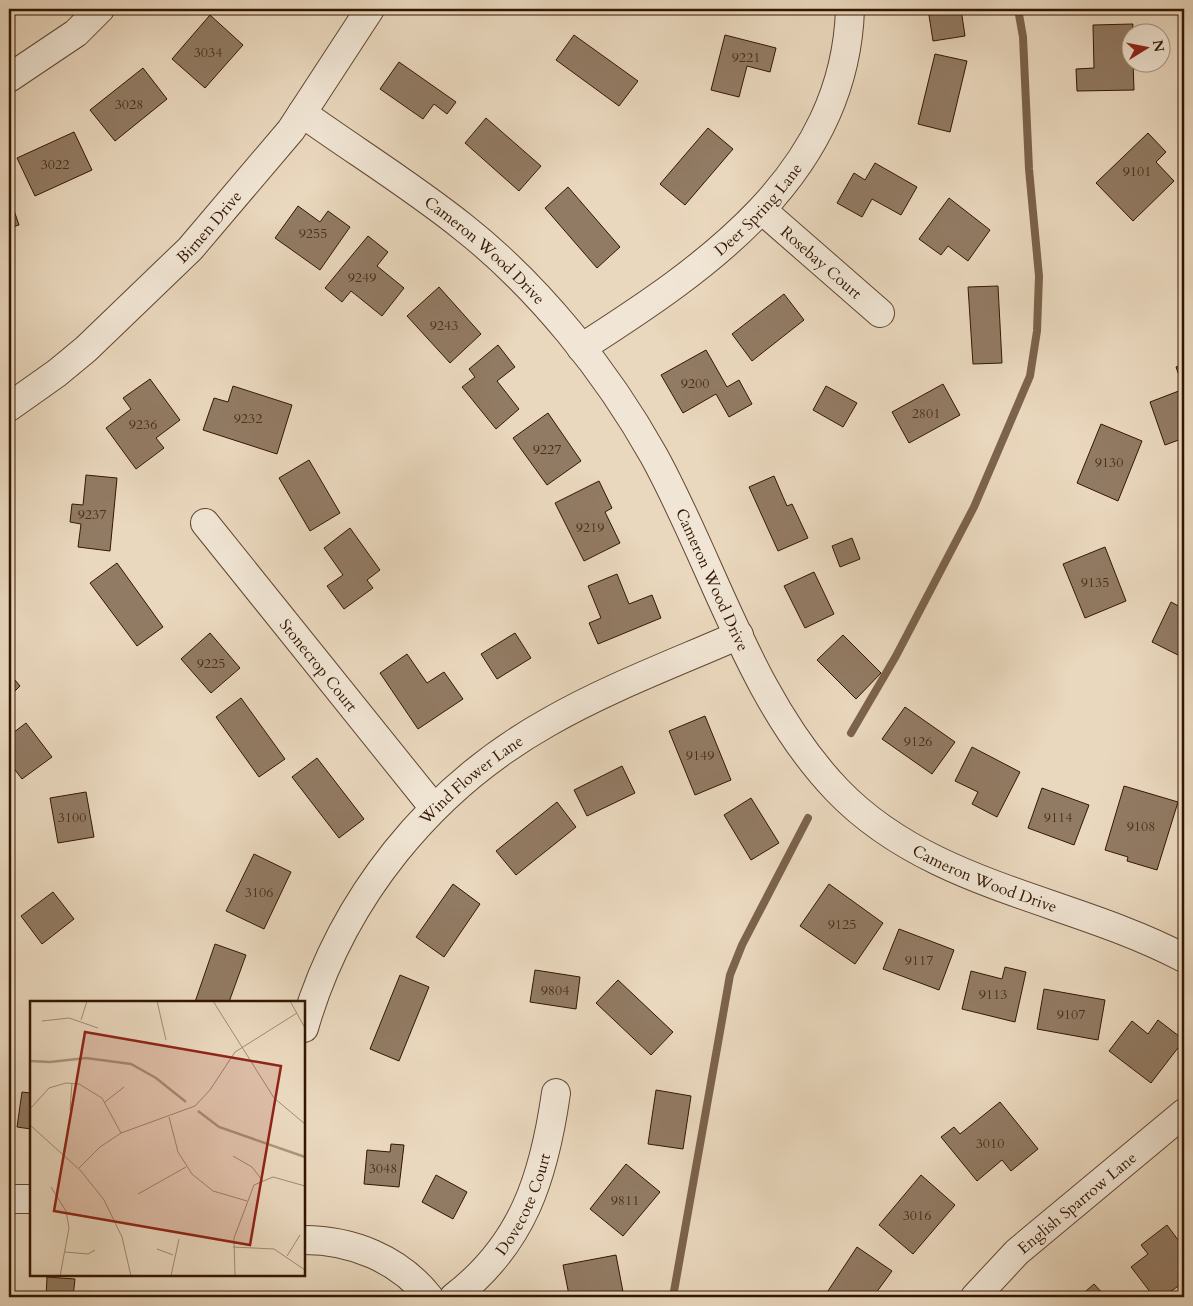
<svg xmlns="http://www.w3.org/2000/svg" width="1193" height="1306" font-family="Cardo,serif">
  <rect width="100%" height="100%" fill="#ead8be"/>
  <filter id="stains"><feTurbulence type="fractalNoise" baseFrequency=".004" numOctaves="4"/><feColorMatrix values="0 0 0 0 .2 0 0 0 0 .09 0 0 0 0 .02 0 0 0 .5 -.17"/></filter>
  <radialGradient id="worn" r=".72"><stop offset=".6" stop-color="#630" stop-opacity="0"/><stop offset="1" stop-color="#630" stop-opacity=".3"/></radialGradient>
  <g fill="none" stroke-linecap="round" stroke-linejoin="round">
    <g stroke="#7c634c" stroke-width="8">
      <polyline points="851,733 896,656 974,507 1030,376 1037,331 1039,276 1029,169 1023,37 1018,9"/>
      <polyline points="673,1297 730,975 742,945 808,818"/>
    </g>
  </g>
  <g fill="#927b64" stroke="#331602">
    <polygon points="928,9 961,9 965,36 933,41"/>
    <polygon points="210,15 243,45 205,88 172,59"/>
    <polygon points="1133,24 1130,62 1133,62 1134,90 1077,91 1076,69 1094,68 1093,25"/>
    <polygon points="574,35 638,81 619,106 556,60"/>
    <polygon points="725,35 776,48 770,72 747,66 739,97 711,90"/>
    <polygon points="935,54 967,61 950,132 918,124"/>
    <polygon points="399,62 456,102 447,114 434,104 423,119 380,89"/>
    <polygon points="143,68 167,99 115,141 90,110"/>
    <polygon points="486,118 541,166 519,191 465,143"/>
    <polygon points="708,128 733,149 685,205 660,184"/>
    <polygon points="74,132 92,170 35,196 17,158"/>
    <polygon points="1148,133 1166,152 1156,162 1174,181 1133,221 1096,183"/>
    <polygon points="875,163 917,187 901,215 872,199 862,217 837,203 854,173 865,180"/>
    <polygon points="568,187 620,247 597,268 545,208"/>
    <polygon points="9,196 19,225 9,228"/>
    <polygon points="949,198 990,230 968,261 948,246 941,255 919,239"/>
    <polygon points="298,206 320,222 328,211 350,227 320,270 275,238"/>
    <polygon points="368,236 388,252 377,266 404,288 382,316 351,291 342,302 325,288"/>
    <polygon points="998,286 1002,363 973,364 968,287"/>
    <polygon points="439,287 481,334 450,363 407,316"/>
    <polygon points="784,294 804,320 752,361 732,334"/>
    <polygon points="498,345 515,367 497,381 519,409 496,429 462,387 475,377 469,369"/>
    <polygon points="706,350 727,387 739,380 752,404 729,417 716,394 683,413 661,375"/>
    <polygon points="1184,364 1184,438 1165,445 1150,402 1184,389 1176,367"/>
    <polygon points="150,379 180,420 156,438 164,448 136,469 106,428 131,409 123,398"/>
    <polygon points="943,384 960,415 909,443 892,412"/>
    <polygon points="233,386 292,405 277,454 203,430 214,398 228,402"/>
    <polygon points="826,386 857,403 843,427 813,410"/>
    <polygon points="548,413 581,461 547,485 513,438"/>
    <polygon points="1101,424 1142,441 1118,501 1077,483"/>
    <polygon points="309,460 340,513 310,531 279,478"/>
    <polygon points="86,475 117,478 110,551 78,547 81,524 70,522 72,504 83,505"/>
    <polygon points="774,476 787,506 792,504 808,538 778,551 749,487"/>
    <polygon points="599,481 612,508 605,512 620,543 584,561 555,503"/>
    <polygon points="350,528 380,570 367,580 373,588 344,609 327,586 343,575 324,548"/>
    <polygon points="852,538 860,559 840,567 832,546"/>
    <polygon points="1105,547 1126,601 1085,618 1063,564"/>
    <polygon points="117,563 163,627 137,646 90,583"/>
    <polygon points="814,572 834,614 805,628 784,586"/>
    <polygon points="617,574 629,604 652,595 661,618 598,644 589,623 601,618 588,586"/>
    <polygon points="1171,602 1184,609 1184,658 1152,642"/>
    <polygon points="210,633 240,668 211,693 181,659"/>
    <polygon points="515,633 531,658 497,679 481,654"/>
    <polygon points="843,635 881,673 856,699 817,660"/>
    <polygon points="407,654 427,683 444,672 463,699 418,729 380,673"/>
    <polygon points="9,673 20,686 9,697"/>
    <polygon points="241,698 285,759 259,777 216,717"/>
    <polygon points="905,707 955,742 932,774 882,739"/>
    <polygon points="705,716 731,780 695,795 669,731"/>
    <polygon points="26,723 52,757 22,779 9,762 9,736"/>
    <polygon points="972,747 1020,772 997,817 972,804 978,792 955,781"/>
    <polygon points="317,758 364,819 339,838 292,777"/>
    <polygon points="622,766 635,793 587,816 574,790"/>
    <polygon points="1124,786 1178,802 1157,870 1127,861 1128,857 1105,850"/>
    <polygon points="1042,788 1089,805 1074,845 1028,828"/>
    <polygon points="86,792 94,837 58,843 50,798"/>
    <polygon points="751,798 779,843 751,860 724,815"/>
    <polygon points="557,802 576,827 516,875 496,851"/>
    <polygon points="254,854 291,872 264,929 226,911"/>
    <polygon points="453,884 480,904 444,957 416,937"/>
    <polygon points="829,884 883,923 855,964 800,926"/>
    <polygon points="53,892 74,919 42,944 21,916"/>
    <polygon points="899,929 954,950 939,990 883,969"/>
    <polygon points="215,944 246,955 229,1002 195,1002"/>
    <polygon points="1005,967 1026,972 1015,1022 962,1009 971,971 1002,979"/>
    <polygon points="535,970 580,977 576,1009 530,1002"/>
    <polygon points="400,975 429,987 399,1061 370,1049"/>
    <polygon points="618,980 673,1032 651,1055 596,1003"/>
    <polygon points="1044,989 1105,1000 1098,1040 1037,1029"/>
    <polygon points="1158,1020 1184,1040 1151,1083 1109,1051 1132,1021 1148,1034"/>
    <polygon points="656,1090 691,1096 683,1149 648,1144"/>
    <polygon points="22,1092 31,1093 31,1129 17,1127"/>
    <polygon points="1000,1102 1038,1149 1011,1171 1002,1160 977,1181 941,1137 954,1127 960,1134"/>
    <polygon points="391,1144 404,1145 399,1187 364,1184 367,1150 390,1152"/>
    <polygon points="626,1164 660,1192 623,1236 590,1209"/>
    <polygon points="436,1175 467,1192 453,1219 422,1202"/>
    <polygon points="921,1175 955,1205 913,1254 879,1225"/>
    <polygon points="1167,1225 1184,1248 1184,1282 1163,1297 1154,1297 1131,1267 1148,1254 1141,1245"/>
    <polygon points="857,1247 892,1271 873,1297 824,1297"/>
    <polygon points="616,1255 624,1297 558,1297 569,1295 563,1265"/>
    <polygon points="47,1277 75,1279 73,1297 46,1297"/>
    <polygon points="1094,1284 1106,1297 1079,1297"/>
  </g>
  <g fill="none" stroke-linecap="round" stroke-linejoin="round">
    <defs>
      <g id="street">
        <polyline points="9,78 76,33 100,9"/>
        <path id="s1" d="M302 113C355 151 412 186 463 227 539 287 607 372 654 456 714 565 750 699 837 790 930 887 1070 898 1184 958"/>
        <path id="s2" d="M762 210 880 313"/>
        <path id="s3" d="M581 348C706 268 845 174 850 9"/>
        <path id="s4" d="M9 407 57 373 86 349 190 249 291 130 370 9"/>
        <path id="s5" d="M205 523 434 808"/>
        <path id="s6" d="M304 1028C341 899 430 789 547 723 608 688 675 663 739 635"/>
        <polyline points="9,1199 31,1199"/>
        <path d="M304 1240C352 1240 399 1259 429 1297"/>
        <path id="s7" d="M454 1297C523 1244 544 1177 556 1093"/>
        <path id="s8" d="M975 1297 1017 1252 1184 1113"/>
      </g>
    </defs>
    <use href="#street" stroke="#614631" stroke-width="30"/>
    <use href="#street" stroke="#f1e6d5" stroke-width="28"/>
  </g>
  <g text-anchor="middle" stroke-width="5" stroke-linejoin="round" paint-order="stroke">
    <g font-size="14" fill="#4b2f1a">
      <text x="208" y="57">3034</text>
      <text x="746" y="62">9221</text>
      <text x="129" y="109">3028</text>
      <text x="55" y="169">3022</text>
      <text x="1137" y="176">9101</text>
      <text x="313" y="238">9255</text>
      <text x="362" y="282">9249</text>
      <text x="444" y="330">9243</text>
      <text x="695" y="388">9200</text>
      <text x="926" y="418">2801</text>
      <text x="248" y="423">9232</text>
      <text x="143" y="429">9236</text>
      <text x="547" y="454">9227</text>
      <text x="1109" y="467">9130</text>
      <text x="92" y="519">9237</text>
      <text x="590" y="532">9219</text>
      <text x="1095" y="587">9135</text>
      <text x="211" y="668">9225</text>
      <text x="918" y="746">9126</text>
      <text x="700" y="760">9149</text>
      <text x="72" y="822">3100</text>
      <text x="1058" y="822">9114</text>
      <text x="1141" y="831">9108</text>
      <text x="259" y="897">3106</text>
      <text x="842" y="929">9125</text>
      <text x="919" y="965">9117</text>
      <text x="555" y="995">9804</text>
      <text x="993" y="999">9113</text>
      <text x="1071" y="1019">9107</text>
      <text x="990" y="1148">3010</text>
      <text x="383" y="1173">3048</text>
      <text x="625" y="1205">9811</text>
      <text x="917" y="1220">3016</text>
    </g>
    <g font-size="16" fill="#331602" stroke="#f1e6d5">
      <text dy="6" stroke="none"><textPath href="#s3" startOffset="226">Deer Spring Lane</textPath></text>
      <text dy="6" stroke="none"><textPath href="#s4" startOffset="270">Birnen Drive</textPath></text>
      <text dy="6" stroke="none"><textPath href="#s1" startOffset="229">Cameron Wood Drive</textPath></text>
      <text dy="6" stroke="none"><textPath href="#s2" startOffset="79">Rosebay Court</textPath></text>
      <text dy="6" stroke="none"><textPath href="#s1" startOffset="634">Cameron Wood Drive</textPath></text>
      <text dy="6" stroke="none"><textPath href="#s5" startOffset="182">Stonecrop Court</textPath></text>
      <text dy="6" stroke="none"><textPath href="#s6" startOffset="305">Wind Flower Lane</textPath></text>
      <text dy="6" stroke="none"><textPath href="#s1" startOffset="1054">Cameron Wood Drive</textPath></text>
      <text dy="6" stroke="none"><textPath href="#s7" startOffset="118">Dovecote Court</textPath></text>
      <text dy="6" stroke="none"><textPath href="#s8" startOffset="139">English Sparrow Lane</textPath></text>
    </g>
  </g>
  <g transform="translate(30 1001)">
    <rect width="275" height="275" fill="#ead8be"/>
    <path fill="none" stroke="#ac967e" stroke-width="2.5" d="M0 60 20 61 56 57 101 63 126 77 156 101M168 110 189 126 275 156"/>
    <path fill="none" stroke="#a18a73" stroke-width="1" d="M127 0 136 39M183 0 244 97 275 123M260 0 275 27M51 19 57 0M12 20 39 17 68 27M75 101 94 86M0 108 19 87 36 82 49 83 72 97 91 132M40 109 42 82M139 116 148 151 162 173 183 190 217 200M0 124 51 170 74 199 92 236 101 275M203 155 222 166 232 179M49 167 70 146 91 132 165 105 180 89 205 51 267 12M21 186 36 210 39 227 30 275M108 193 156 166M203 246 244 248 275 269M127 248 143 254M35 251 58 253 65 249M257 255 270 234M141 275 149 238M205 275 204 237 224 184 243 176 275 185"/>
    <path fill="#8f2418" fill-opacity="0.15" stroke="#8f2418" stroke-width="2.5" d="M55 31 251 65 220 244 24 210Z"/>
    <rect width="275" height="275" fill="none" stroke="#331602" stroke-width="2.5"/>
  </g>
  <rect width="1193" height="1306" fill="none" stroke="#ead8be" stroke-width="30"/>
  <rect x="10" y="10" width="1173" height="1286" fill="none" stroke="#331602" stroke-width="2.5"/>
  <rect x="15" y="15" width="1163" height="1276" fill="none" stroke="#331602"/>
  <g transform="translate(1146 48) rotate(80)"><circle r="24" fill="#f1e6d5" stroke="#a59381"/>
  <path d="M0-4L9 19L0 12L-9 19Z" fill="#8f2418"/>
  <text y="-8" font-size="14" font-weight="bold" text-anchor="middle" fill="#331602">N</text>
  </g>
  <rect width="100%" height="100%" filter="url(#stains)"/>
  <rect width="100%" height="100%" fill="url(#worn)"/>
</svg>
